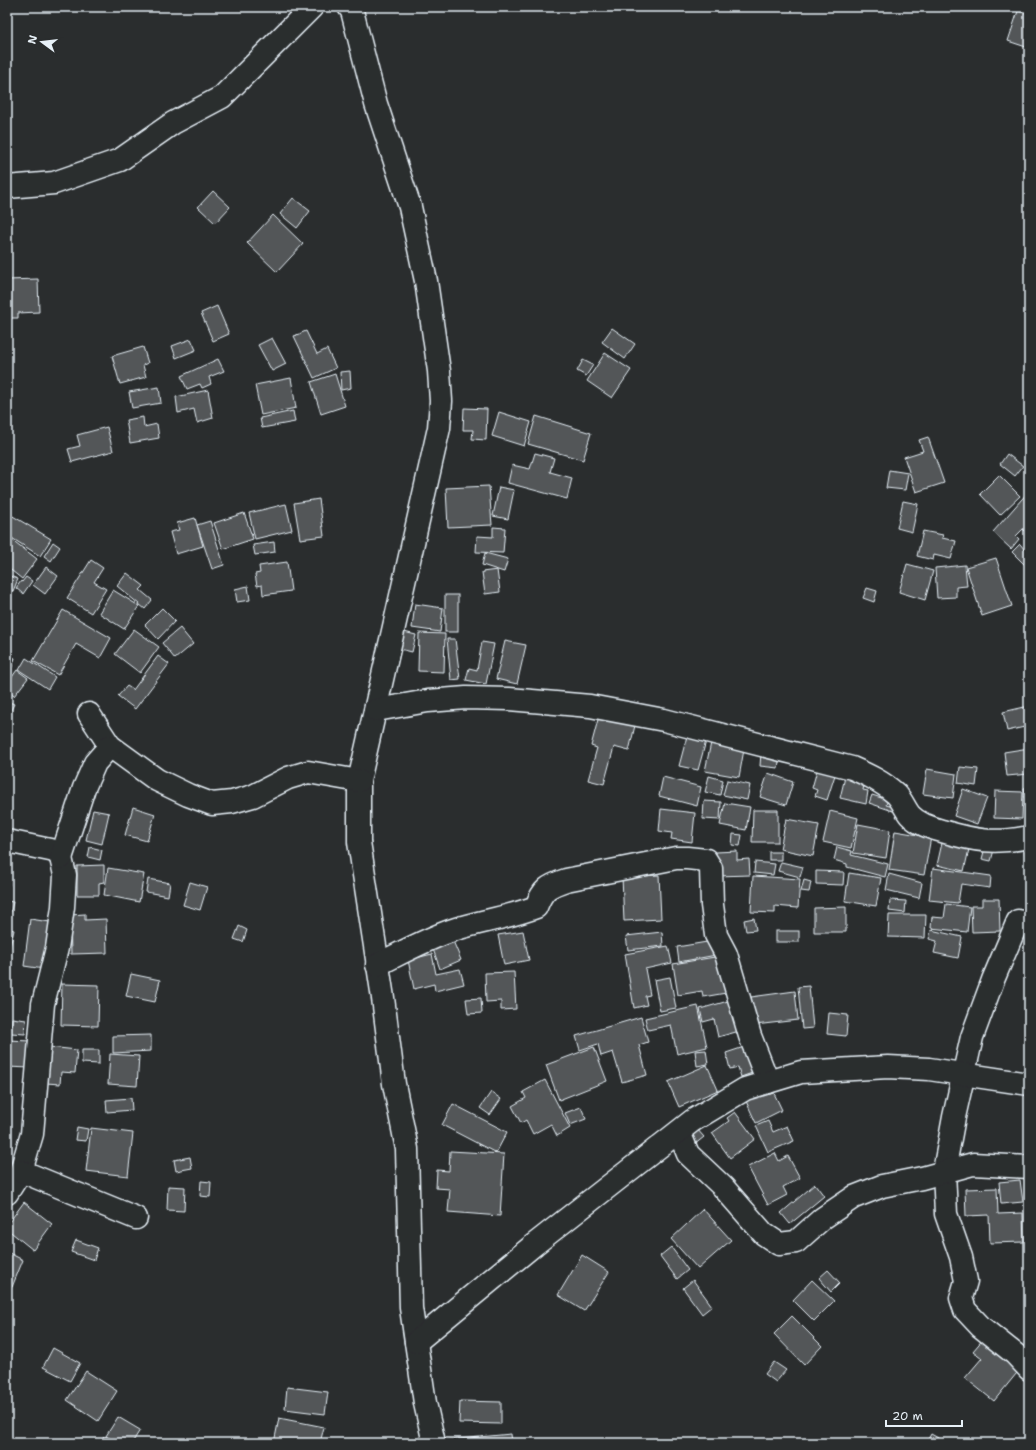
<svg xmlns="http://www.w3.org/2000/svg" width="1036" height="1450" font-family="'Shantell Sans',sans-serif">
  <rect width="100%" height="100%" fill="#2a2d2e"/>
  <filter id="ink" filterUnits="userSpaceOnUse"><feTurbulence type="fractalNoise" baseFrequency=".025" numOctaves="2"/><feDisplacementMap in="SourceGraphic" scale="8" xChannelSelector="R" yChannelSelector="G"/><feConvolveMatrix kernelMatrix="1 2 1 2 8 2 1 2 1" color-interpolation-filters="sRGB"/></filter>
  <g filter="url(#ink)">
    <g fill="#535759" stroke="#e8f1f8">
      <polygon points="1018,11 1029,14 1029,48 1008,41"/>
      <polygon points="213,191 230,207 215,223 198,207"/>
      <polygon points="293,198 310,211 297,228 280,214"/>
      <polygon points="273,215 303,244 277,272 247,243"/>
      <polygon points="38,279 39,312 18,313 18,318 7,318 7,280"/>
      <polygon points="217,306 229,334 213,341 201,313"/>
      <polygon points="612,328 635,344 625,359 602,342"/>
      <polygon points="306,331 317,354 327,349 336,368 314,378 294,336"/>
      <polygon points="272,338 286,364 272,371 258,345"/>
      <polygon points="191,339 196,350 176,358 172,346"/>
      <polygon points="143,347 148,363 143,365 146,377 120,384 112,356"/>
      <polygon points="605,353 631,370 612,398 587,381"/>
      <polygon points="218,359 224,371 209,377 211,384 202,388 200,384 187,389 181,376"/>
      <polygon points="583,360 593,365 586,376 577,371"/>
      <polygon points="350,371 351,388 341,390 340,372"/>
      <polygon points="335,374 345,406 321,414 311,382"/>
      <polygon points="291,378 296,408 261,415 255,385"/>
      <polygon points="159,387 161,403 132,408 129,392"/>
      <polygon points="208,390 213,418 197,423 194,409 178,413 176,397"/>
      <polygon points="464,408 487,409 486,440 472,439 473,430 463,430"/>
      <polygon points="293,411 295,422 262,428 260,418"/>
      <polygon points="499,412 531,422 524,446 492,436"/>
      <polygon points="536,416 591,433 583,460 528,444"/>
      <polygon points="143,417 144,427 157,424 159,438 130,443 126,420"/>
      <polygon points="107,427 113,451 72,462 68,449 80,446 77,435"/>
      <polygon points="928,437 944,483 916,492 904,457 923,451 919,440"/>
      <polygon points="535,453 554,458 550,472 572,478 567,499 508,483 512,465 530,469"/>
      <polygon points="1007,454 1023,466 1015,476 1000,464"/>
      <polygon points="889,470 908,473 905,490 886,488"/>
      <polygon points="999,475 1020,496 1000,515 980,494"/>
      <polygon points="489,486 492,525 448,527 446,488"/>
      <polygon points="499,487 514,490 508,519 493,516"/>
      <polygon points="1029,491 1029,535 1023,529 1016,536 1019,539 1011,549 993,532"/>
      <polygon points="319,499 324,536 300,539 294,503"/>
      <polygon points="903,501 918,504 912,532 897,528"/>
      <polygon points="286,504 292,530 255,539 249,513"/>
      <polygon points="244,513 253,539 223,549 214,523"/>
      <polygon points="11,515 51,539 40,556 7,535 7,522"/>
      <polygon points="195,518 203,546 176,554 170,532 179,530 177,523"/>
      <polygon points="210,521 224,565 212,569 197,525"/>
      <polygon points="493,527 505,528 503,553 476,552 477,536 493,537"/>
      <polygon points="923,531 943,535 942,538 956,541 951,559 934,555 933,560 917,556"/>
      <polygon points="11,539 37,559 22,579 7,567 7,544"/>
      <polygon points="53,542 60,547 51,561 44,556"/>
      <polygon points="274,542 275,552 255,555 253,545"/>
      <polygon points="1020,544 1025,550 1029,546 1028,568 1012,552"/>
      <polygon points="485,553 508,559 504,572 482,565"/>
      <polygon points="996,558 1012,606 982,616 966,567"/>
      <polygon points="91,560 103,568 94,582 106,589 91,613 67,598"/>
      <polygon points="287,562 291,591 263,595 262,585 257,586 255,574 260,573 259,566"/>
      <polygon points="907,564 933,571 925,600 899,592"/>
      <polygon points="965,565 967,586 956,587 956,597 937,598 935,568"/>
      <polygon points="46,567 58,576 45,594 33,585"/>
      <polygon points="497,570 500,592 485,594 482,572"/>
      <polygon points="127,573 144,586 140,590 152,600 145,609 117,586"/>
      <polygon points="7,575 18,579 13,591 7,588"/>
      <polygon points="26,577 32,581 23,594 16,588 21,581 22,582"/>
      <polygon points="248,586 250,600 237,602 235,589"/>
      <polygon points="867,588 877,591 874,602 863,598"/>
      <polygon points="113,590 139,606 124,629 99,613"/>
      <rect x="445" y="595" width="13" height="37"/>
      <polygon points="415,604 443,608 440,632 412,628"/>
      <polygon points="162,608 175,621 158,639 145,625"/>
      <polygon points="63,610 111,638 100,658 76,644 58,675 33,661"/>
      <polygon points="180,628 193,644 175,659 162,643"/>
      <polygon points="134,629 159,647 140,673 115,654"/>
      <polygon points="404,632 416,635 412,652 400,649"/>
      <polygon points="419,633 445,634 444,672 418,671"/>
      <polygon points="447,639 455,639 460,679 451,680"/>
      <polygon points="505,641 526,645 517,684 496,679"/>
      <polygon points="482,642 494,644 486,684 466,680 469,668 477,670"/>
      <polygon points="7,656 15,658 11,670 7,669"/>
      <polygon points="158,656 169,664 135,709 118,696 127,686 133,690"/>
      <polygon points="26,658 55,677 48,689 19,670"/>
      <polygon points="17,670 28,678 14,696 7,691 7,684"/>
      <polygon points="7,701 14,704 7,718"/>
      <polygon points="1029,706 1029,726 1007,731 1003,712"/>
      <polygon points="600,712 636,721 629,751 614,747 604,784 588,780 597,748 591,746"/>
      <polygon points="687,736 706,741 698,770 679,766"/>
      <polygon points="712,738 745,744 739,777 705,771"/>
      <polygon points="1029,748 1029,774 1007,776 1004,752"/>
      <polygon points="761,753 780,755 778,768 760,766"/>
      <polygon points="960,767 978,769 976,786 958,783"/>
      <polygon points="927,769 956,774 953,798 923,794"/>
      <polygon points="817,770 835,775 827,800 815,796 817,790 812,788"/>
      <polygon points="768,773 793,782 786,805 760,797"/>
      <polygon points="709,776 723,780 720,795 705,792"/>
      <polygon points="663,777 701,787 697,806 659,796"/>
      <polygon points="845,777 865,781 863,790 868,791 866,804 840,798"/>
      <polygon points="727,780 750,785 747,800 723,795"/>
      <polygon points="1029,787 1029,811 1024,788"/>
      <polygon points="963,789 987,798 977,824 954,816"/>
      <polygon points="995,791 1023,792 1022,819 994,818"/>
      <polygon points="872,795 888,800 886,805 897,808 896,812 869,803"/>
      <polygon points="704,801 721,802 720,820 703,819"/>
      <polygon points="725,803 750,807 746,830 720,825"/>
      <polygon points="133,807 155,814 147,841 125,835"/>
      <polygon points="661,809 695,813 692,842 671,839 672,833 659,831"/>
      <polygon points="93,810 109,813 102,844 86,840"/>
      <polygon points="753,810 778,810 778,842 752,842"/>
      <polygon points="830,811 858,818 851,848 823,842"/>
      <polygon points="786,819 819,825 813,856 780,849"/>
      <polygon points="858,824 890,830 886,858 853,853"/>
      <polygon points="895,831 931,837 924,875 889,870"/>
      <polygon points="733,834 742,835 740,846 732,845"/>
      <polygon points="942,843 969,849 964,871 937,865"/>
      <polygon points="1029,843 1029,866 1028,866 1023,845"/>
      <polygon points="986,844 995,846 991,861 982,859"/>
      <polygon points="90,847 102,850 100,860 88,857"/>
      <polygon points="837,847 852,851 851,855 888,864 885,877 847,867 847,864 834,860"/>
      <polygon points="737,851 737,860 749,859 750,875 717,876 716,852"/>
      <rect x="769" y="852" width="12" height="8"/>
      <polygon points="755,862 775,864 773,875 754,873"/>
      <polygon points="781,862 803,867 800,877 778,871"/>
      <rect x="7" y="864" width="2" height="21"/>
      <polygon points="104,865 104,882 99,883 99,895 77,895 77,866"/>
      <polygon points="108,868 144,874 139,902 104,895"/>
      <polygon points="933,868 991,876 990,888 961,884 958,903 929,900"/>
      <polygon points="816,871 844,872 843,885 816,884"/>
      <polygon points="849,873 881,878 876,906 845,901"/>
      <polygon points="889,874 922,883 919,898 886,890"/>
      <polygon points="659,875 661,919 624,921 622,877"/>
      <polygon points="753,876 800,879 798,908 775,906 775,913 751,912"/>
      <polygon points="148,879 170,883 168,896 146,892"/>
      <polygon points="804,880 811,882 809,892 801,891"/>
      <polygon points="190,882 207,887 200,910 183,905"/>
      <polygon points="982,899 999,899 1000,931 972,932 971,906 982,906"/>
      <polygon points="890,900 906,901 905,913 889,911"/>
      <polygon points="7,901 13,902 10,915 7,915"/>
      <polygon points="946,904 970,907 967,932 931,928 932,917 944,918"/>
      <polygon points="846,907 846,932 814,932 814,908"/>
      <polygon points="85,914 85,920 106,919 107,953 71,954 70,915"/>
      <polygon points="889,915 926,915 925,938 888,937"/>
      <polygon points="754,918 756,930 746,931 744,920"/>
      <polygon points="30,919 50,922 44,969 24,966"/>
      <polygon points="239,926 247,930 243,942 234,939"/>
      <polygon points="7,928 14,930 8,955 7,955"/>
      <polygon points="931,930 962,937 958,958 934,953 937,941 929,939"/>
      <polygon points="523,931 529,960 504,965 498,935"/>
      <rect x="776" y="931" width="23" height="11"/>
      <polygon points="662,932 663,946 628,950 626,936"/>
      <polygon points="453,941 461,960 440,969 433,949"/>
      <polygon points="713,941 716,955 679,962 677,947"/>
      <polygon points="668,946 672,963 645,969 650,995 645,996 647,1005 634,1008 625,954"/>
      <polygon points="432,954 436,974 460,969 464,984 435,991 434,984 414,989 408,960"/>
      <polygon points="721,956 726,993 703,997 702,991 678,995 673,964"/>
      <polygon points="514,972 516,1009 501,1010 501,1001 486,1002 485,973"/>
      <polygon points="131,974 160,980 155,1002 126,996"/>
      <polygon points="670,977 676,1008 660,1011 654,980"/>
      <polygon points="62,984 99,985 98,1026 61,1025"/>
      <polygon points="809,986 813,1028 802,1029 798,987"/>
      <polygon points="795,991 798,1020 755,1025 751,997"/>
      <polygon points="481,998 482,1013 468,1014 466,999"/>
      <polygon points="735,999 743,1030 718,1037 714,1019 703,1022 700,1009"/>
      <polygon points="698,1006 707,1047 677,1054 671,1025 648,1030 645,1018"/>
      <polygon points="829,1013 848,1015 846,1036 827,1034"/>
      <polygon points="641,1017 648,1042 639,1045 647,1075 622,1082 613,1052 601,1056 598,1044 580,1050 576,1036"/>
      <polygon points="12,1018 26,1020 25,1034 11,1033"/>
      <polygon points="151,1035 151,1051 113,1053 113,1036"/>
      <polygon points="7,1040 31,1041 30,1068 7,1067"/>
      <polygon points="747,1046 755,1072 741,1077 738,1067 730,1069 726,1053"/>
      <polygon points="49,1047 77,1050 75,1073 61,1072 60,1084 46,1083"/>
      <polygon points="594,1047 607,1081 559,1100 546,1065"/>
      <polygon points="82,1050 99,1050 99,1064 82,1063"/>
      <polygon points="706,1050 708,1064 697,1066 695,1051"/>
      <polygon points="110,1054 139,1056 137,1086 108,1084"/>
      <polygon points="707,1065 718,1090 679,1107 668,1082"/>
      <polygon points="545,1080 570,1128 557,1136 551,1124 533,1134 526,1120 521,1123 512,1106 526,1098 523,1092"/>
      <polygon points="771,1087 782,1110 756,1123 745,1099"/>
      <polygon points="491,1092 501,1099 490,1115 480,1108"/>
      <polygon points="131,1098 132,1110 107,1112 106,1100"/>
      <polygon points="453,1104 507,1132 496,1153 442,1125"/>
      <polygon points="581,1107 586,1119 570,1125 565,1113"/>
      <polygon points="735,1112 755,1139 730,1158 712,1133 729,1121 727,1118"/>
      <polygon points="768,1121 773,1132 787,1126 794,1141 768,1152 756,1126"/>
      <polygon points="77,1127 88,1129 86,1141 75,1140"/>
      <polygon points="91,1128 133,1133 128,1176 86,1171"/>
      <polygon points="696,1128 704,1137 694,1145 687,1135"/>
      <polygon points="450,1151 504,1154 500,1216 448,1212 450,1189 436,1188 437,1170 449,1171"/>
      <polygon points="775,1153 779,1161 788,1156 800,1178 783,1187 787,1195 768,1205 748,1167"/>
      <polygon points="190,1157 192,1168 176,1171 174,1160"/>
      <polygon points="1020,1180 1023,1202 1001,1204 999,1182"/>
      <polygon points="201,1181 211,1182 210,1197 200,1196"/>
      <polygon points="815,1184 824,1196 790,1224 781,1213"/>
      <polygon points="168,1186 185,1187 184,1211 167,1210"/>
      <polygon points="997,1188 998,1214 1023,1213 1024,1242 990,1243 989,1215 966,1216 965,1189"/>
      <polygon points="24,1202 52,1224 33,1250 7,1229 7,1225"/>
      <polygon points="703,1209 731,1240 698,1269 671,1239"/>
      <polygon points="76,1240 98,1248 94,1260 71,1252"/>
      <polygon points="671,1247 688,1270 677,1279 660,1256"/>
      <polygon points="7,1252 23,1260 12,1287 7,1285"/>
      <polygon points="582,1255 609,1272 584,1311 558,1295"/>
      <polygon points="828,1270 840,1283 831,1292 819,1278"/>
      <polygon points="693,1280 712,1306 702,1314 683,1288"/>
      <polygon points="812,1280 834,1301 814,1321 793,1300"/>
      <polygon points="792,1316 822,1346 804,1365 774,1334"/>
      <polygon points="984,1338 1021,1368 994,1401 965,1378 982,1358 973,1351"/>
      <polygon points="53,1348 80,1363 70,1381 43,1367"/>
      <polygon points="774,1362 786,1370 776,1382 765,1374"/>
      <polygon points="86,1371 117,1391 98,1421 67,1400"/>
      <polygon points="287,1387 328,1392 325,1414 285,1409"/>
      <polygon points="460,1401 501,1402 501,1424 459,1423"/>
      <polygon points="118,1417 140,1430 132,1443 118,1443 106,1436"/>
      <polygon points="279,1418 324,1427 320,1443 274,1443"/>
      <polygon points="511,1434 512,1443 448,1443 448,1440"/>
      <polygon points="931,1434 947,1443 926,1443"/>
      <polygon points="105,1436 113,1443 99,1443"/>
    </g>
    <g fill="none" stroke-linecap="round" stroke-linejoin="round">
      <defs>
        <g id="minor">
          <polyline points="349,7 352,11 376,104 410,207 426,281 439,371 441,401 439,428 359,781 359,842 383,998 394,1084 407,1149 411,1308 425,1403 434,1443"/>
          <polyline points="7,187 54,183 120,160 173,123 222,97 312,7"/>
          <path d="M376 710 428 701 466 698 509 699 590 706 664 720 852 768C868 775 883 782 896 794 902 800 905 809 910 815 918 824 931 828 942 831 975 841 995 844 1029 837"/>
          <polyline points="89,714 110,746 157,780 188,795 212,804 232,802 253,796 288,778 308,772 359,781"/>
          <polyline points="7,841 50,850 57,852 61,858 65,875 63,907 57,948 43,1004 32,1134 21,1171 7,1193"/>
          <polyline points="61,858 84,788 95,763 110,746"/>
          <polyline points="1018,921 993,980 972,1037 954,1117 944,1171 946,1214 961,1257 966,1281 961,1298 965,1310 981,1327 1015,1354 1029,1369"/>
          <path d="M377 965C403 952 428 938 456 929 482 921 510 917 536 907 543 889 548 886 566 880L676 858H687L706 860 711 868 712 905 716 935 726 954 750 1036 768 1082"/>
          <polyline points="679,1132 688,1154 723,1187 764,1234 779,1244 796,1242 823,1218 854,1197 882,1186 922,1178 973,1164 1029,1167"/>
          <polyline points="21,1171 136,1218"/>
          <polyline points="416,1342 535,1244 692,1121 745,1089 801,1072 888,1067 929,1069 1029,1084"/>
        </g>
      </defs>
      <use href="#minor" stroke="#e8f1f8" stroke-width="25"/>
      <use href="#minor" stroke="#2a2d2e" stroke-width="22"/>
    </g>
  </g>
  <rect width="1036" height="1450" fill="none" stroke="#2a2d2e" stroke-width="24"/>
  <rect x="12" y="12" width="1012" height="1426" fill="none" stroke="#e8f1f8" stroke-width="1.5" filter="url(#ink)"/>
  <g transform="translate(42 42) rotate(285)" stroke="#2a2d2e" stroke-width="3" paint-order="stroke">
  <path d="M0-3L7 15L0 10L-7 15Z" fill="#e8f1f8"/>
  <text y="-6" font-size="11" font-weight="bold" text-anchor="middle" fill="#e8f1f8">N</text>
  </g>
  <path d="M886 1420v6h76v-6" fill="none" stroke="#e8f1f8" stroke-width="2"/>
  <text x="892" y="1420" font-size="12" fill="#e8f1f8" stroke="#2a2d2e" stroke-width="3" paint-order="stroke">20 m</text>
</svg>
